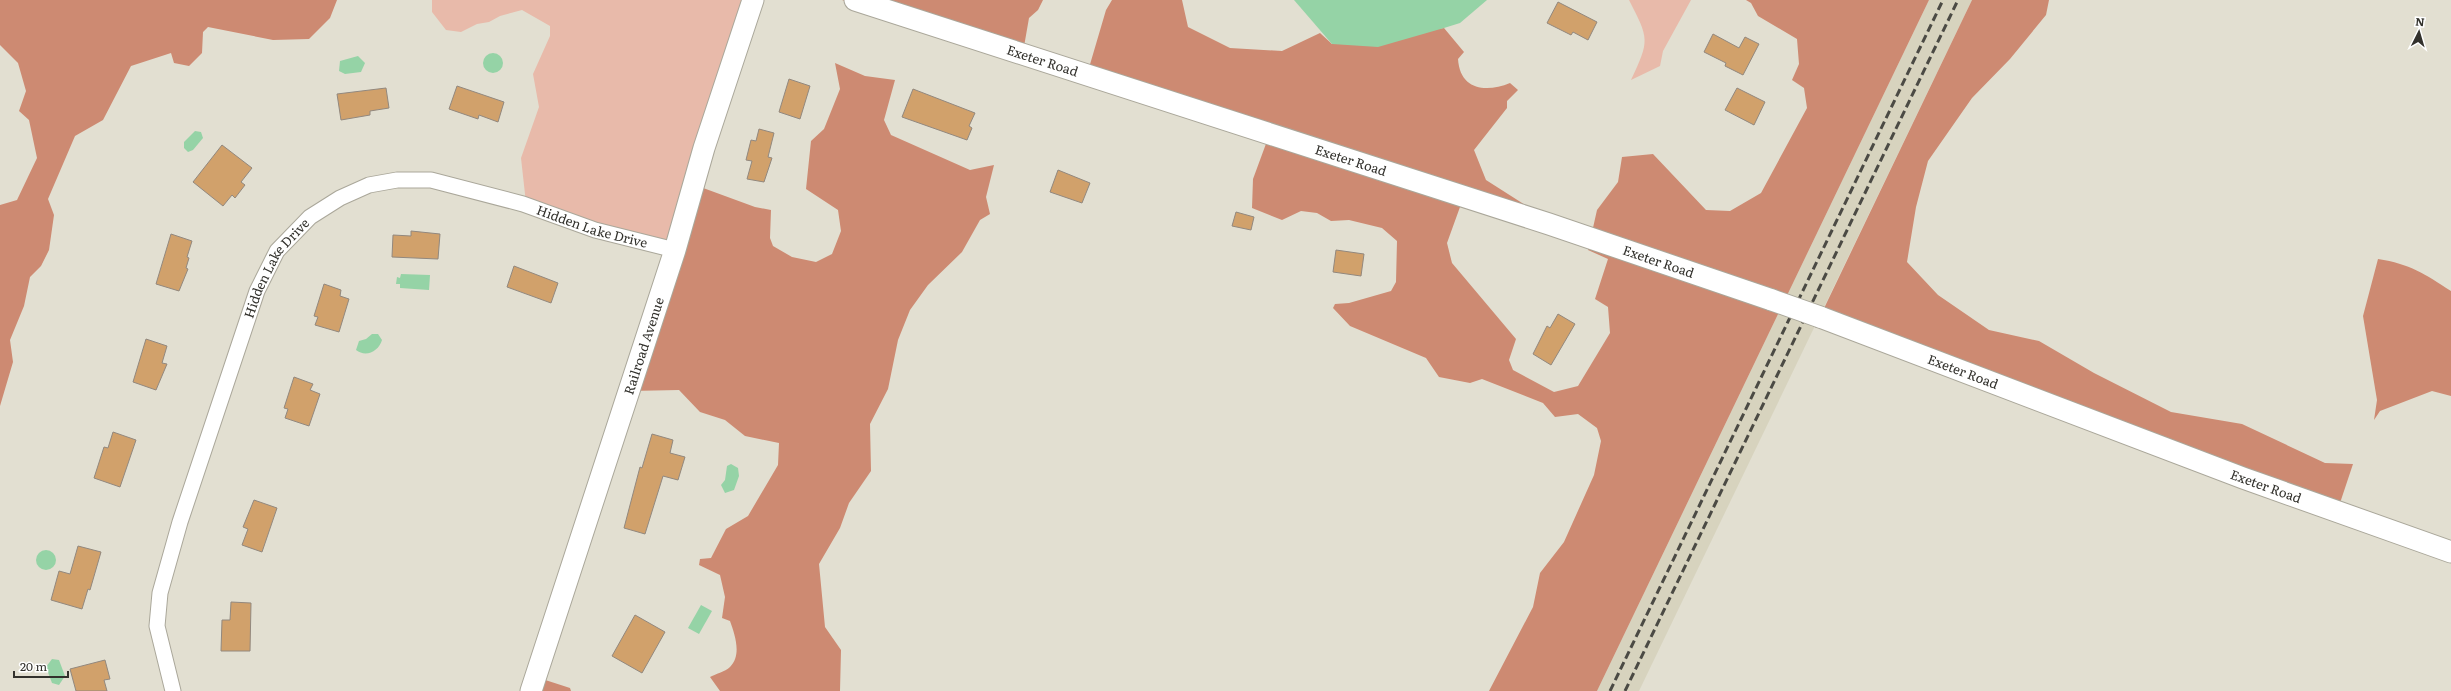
<svg xmlns="http://www.w3.org/2000/svg" width="2451" height="691" font-family="Literata,serif">
  <rect width="100%" height="100%" fill="#e2dfd1"/>
  <polygon fill="#d7d3be" points="1929,0 1972,0 1639,691 1597,691"/>
  <g fill="#e8baaa">
    <polygon points="432,0 751,0 673,248 526,203 521,158 539,107 533,74 550,36 550,26 522,10 500,16 489,22 477,24 461,32 446,30 432,12"/>
    <path d="M1629 0H1691L1663 51 1660 66 1631 80C1650 40 1649 39 1629 0Z"/>
  </g>
  <g fill="#cd8a72">
    <polygon points="0,0 337,0 330,18 309,39 273,40 208,27 203,32 202,53 189,66 174,63 171,53 131,66 103,120 75,136 48,199 54,215 49,250 41,266 30,277 24,306 10,340 13,362 0,406 0,205 17,200 37,158 29,120 19,111 26,91 18,63 0,45"/>
    <polygon points="842,0 1043,0 1038,10 1029,18 1022,58"/>
    <path d="M1112 0H1182L1188 27 1230 48 1282 51 1320 33 1332 44 1444 28 1464 52 1458 59C1460 90 1486 93 1510 83L1518 90 1507 101V108L1474 150 1486 180 1533 210 1529 227 1460 207 1447 243 1452 263 1516 339 1509 360 1513 370 1554 392 1578 386 1610 333 1608 307 1595 299 1608 259 1588 250 1597 210 1618 182 1622 157 1653 154 1706 210 1730 211 1761 193 1807 108 1804 88 1792 80 1799 64 1797 39 1758 16 1751 3 1746 0H1929L1597 691H1489L1533 607 1540 573 1564 542 1594 475 1601 441 1597 428 1578 414 1555 417 1543 403 1482 379 1470 383 1439 377 1426 358 1350 326 1333 308 1335 304 1349 303 1391 291 1396 282 1397 241 1382 228 1349 220 1331 221 1317 213 1301 211 1282 220 1252 208 1253 179 1267 141 1086 78 1106 10Z"/>
    <polygon points="1972,0 2049,0 2046,15 2010,59 1972,98 1928,161 1916,207 1907,262 1938,295 1989,330 2039,341 2094,373 2171,412 2242,424 2325,463 2353,464 2338,509 1816,325"/>
    <path d="M835 63 865 76 895 80 884 120 891 135 970 170 994 165 986 197 990 214 980 220 962 252 928 285 910 310 898 340 888 389 870 424 871 471 849 503 840 528 819 564 825 627 841 650 840 691H720L710 677C715 674 725 672 730 667 742 655 735 635 730 621L722 618 725 597 720 575 699 565 700 559 711 558 726 529 748 516 778 465 779 443 745 436 725 420 700 412 679 390 629 391 695 185 755 207 771 210 770 238 773 246 792 257 816 262 832 254 841 231 838 210 806 189 811 141 824 129 840 89Z"/>
    <path d="M2378 259C2410 264 2425 274 2451 291V396L2432 391 2380 411 2374 420 2377 400 2363 316Z"/>
    <polygon points="536,677 570,688 571,691 530,691"/>
  </g>
  <g fill="#95d3a6">
    <polygon points="1294,0 1487,0 1460,23 1444,28 1378,47 1332,44"/>
    <circle cx="493" cy="63" r="10"/>
    <polygon points="358,56 365,63 361,72 345,74 339,71 340,61"/>
    <polygon points="195,131 201,132 203,138 193,150 188,152 184,148 184,142"/>
    <polygon points="401,274 430,275 429,290 400,288 400,284 396,284 397,277 400,278"/>
    <path d="M372 334H378L382 340C379 351 366 358 356 350L359 341 366 339Z"/>
    <polygon points="731,464 738,468 739,476 734,490 725,493 721,485 725,480 727,466"/>
    <circle cx="46" cy="560" r="10"/>
    <polygon points="701,605 712,611 699,634 688,628"/>
    <polygon points="52,659 59,660 65,676 59,685 52,683 46,667"/>
  </g>
  <g fill="#d1a16b" stroke="#92887e">
    <polygon points="1558,2 1597,22 1588,40 1573,32 1571,35 1547,23"/>
    <polygon points="1713,34 1739,48 1745,37 1759,44 1743,75 1725,66 1726,63 1704,52"/>
    <polygon points="789,79 810,86 800,119 779,112"/>
    <polygon points="457,86 504,102 498,122 479,115 478,119 449,109"/>
    <polygon points="386,88 389,108 370,111 370,115 341,120 337,94"/>
    <polygon points="1737,88 1765,102 1754,125 1725,110"/>
    <polygon points="913,89 975,113 969,126 972,128 967,140 902,117"/>
    <polygon points="759,129 774,133 768,157 772,158 764,182 747,179 752,161 746,160 751,140 756,141"/>
    <polygon points="222,145 252,168 241,182 245,185 235,198 232,195 223,206 193,182"/>
    <polygon points="1058,170 1090,183 1082,203 1050,192"/>
    <polygon points="1236,212 1254,217 1251,230 1232,226"/>
    <polygon points="411,231 440,234 438,259 392,257 393,235 411,236"/>
    <polygon points="171,234 192,241 187,257 189,258 186,268 188,269 179,291 156,284"/>
    <polygon points="1336,250 1364,254 1361,276 1333,272"/>
    <polygon points="514,266 558,283 551,303 507,287"/>
    <polygon points="324,284 341,290 340,296 349,299 339,332 315,325 318,317 314,316"/>
    <polygon points="1558,314 1575,324 1551,365 1533,354 1547,326 1550,328"/>
    <polygon points="146,339 167,346 162,363 167,364 156,390 133,382"/>
    <polygon points="294,377 313,384 310,390 320,394 309,426 285,418 288,409 284,408"/>
    <polygon points="113,432 136,440 120,487 94,478 104,447 108,448"/>
    <polygon points="652,434 673,440 670,453 685,457 678,480 663,476 645,534 624,528 640,467 642,468"/>
    <polygon points="254,500 277,508 262,552 242,545 248,529 243,527"/>
    <polygon points="78,546 101,552 90,590 88,589 82,609 51,600 59,571 70,574"/>
    <polygon points="231,602 251,603 250,651 221,651 222,620 230,620"/>
    <polygon points="635,615 665,632 642,673 612,656"/>
    <polygon points="105,660 110,679 104,680 107,691 76,691 70,669"/>
  </g>
  <g fill="none" stroke-linecap="round" stroke-linejoin="round">
    <defs>
      <g id="street">
        <path id="s1" d="M173 691 157 626 160 593 180 522 257 291 277 251 310 217 340 198 369 185 397 180H431L523 204 595 230 675 250"/>
      </g>
      <g id="secondary">
        <path id="s2" d="M855 0 1549 224 1772 300"/>
        <path id="s3" d="M1820 317 2243 478 2451 552"/>
        <path id="s4" d="M531 691 675 250 704 148 753 0"/>
      </g>
    </defs>
    <use href="#street" stroke="#aaa79a" stroke-width="17"/>
    <use href="#secondary" stroke="#aaa79a" stroke-width="23"/>
    <use href="#street" stroke="#fff" stroke-width="15"/>
    <use href="#secondary" stroke="#fff" stroke-width="21"/>
    <g stroke="#4b4a44" stroke-width="3" stroke-dasharray="8 4" stroke-linecap="butt">
      <polyline points="1610,691 1943,0"/>
      <polyline points="1625,691 1958,0"/>
    </g>
    <defs>
      <polyline id="secondary-bridge" points="1772,300 1820,317"/>
    </defs>
    <use href="#secondary-bridge" stroke="#aaa79a" stroke-width="23" stroke-linecap="butt"/>
    <use href="#secondary-bridge" stroke="#fff" stroke-width="21"/>
  </g>
  <g text-anchor="middle" stroke-width="3" stroke-linejoin="round" paint-order="stroke">
    <g font-size="13" fill="#32312c" stroke="#fff">
      <text dy="5" stroke="none"><textPath href="#s2" startOffset="197">Exeter Road</textPath></text>
      <text dy="5" stroke="none"><textPath href="#s2" startOffset="521">Exeter Road</textPath></text>
      <text dy="5" stroke="none"><textPath href="#s1" startOffset="807">Hidden Lake Drive</textPath></text>
      <text dy="5" stroke="none"><textPath href="#s2" startOffset="845">Exeter Road</textPath></text>
      <text dy="5" stroke="none"><textPath href="#s1" startOffset="447">Hidden Lake Drive</textPath></text>
      <text dy="5" stroke="none"><textPath href="#s4" startOffset="363">Railroad Avenue</textPath></text>
      <text dy="5" stroke="none"><textPath href="#s3" startOffset="153">Exeter Road</textPath></text>
      <text dy="5" stroke="none"><textPath href="#s3" startOffset="477">Exeter Road</textPath></text>
    </g>
  </g>
  <g transform="translate(2419 32) rotate(5)" stroke="#ffffff" stroke-width="3" paint-order="stroke">
  <path d="M0-3L7 15L0 10L-7 15Z" fill="#32312c"/>
  <text y="-6" font-size="11" font-weight="bold" text-anchor="middle" fill="#32312c">N</text>
  </g>
  <path d="M14 671v6h54v-6" fill="none" stroke="#32312c" stroke-width="2"/>
  <text x="20" y="671" font-size="12" fill="#32312c" stroke="#ffffff" stroke-width="3" paint-order="stroke">20 m</text>
</svg>
